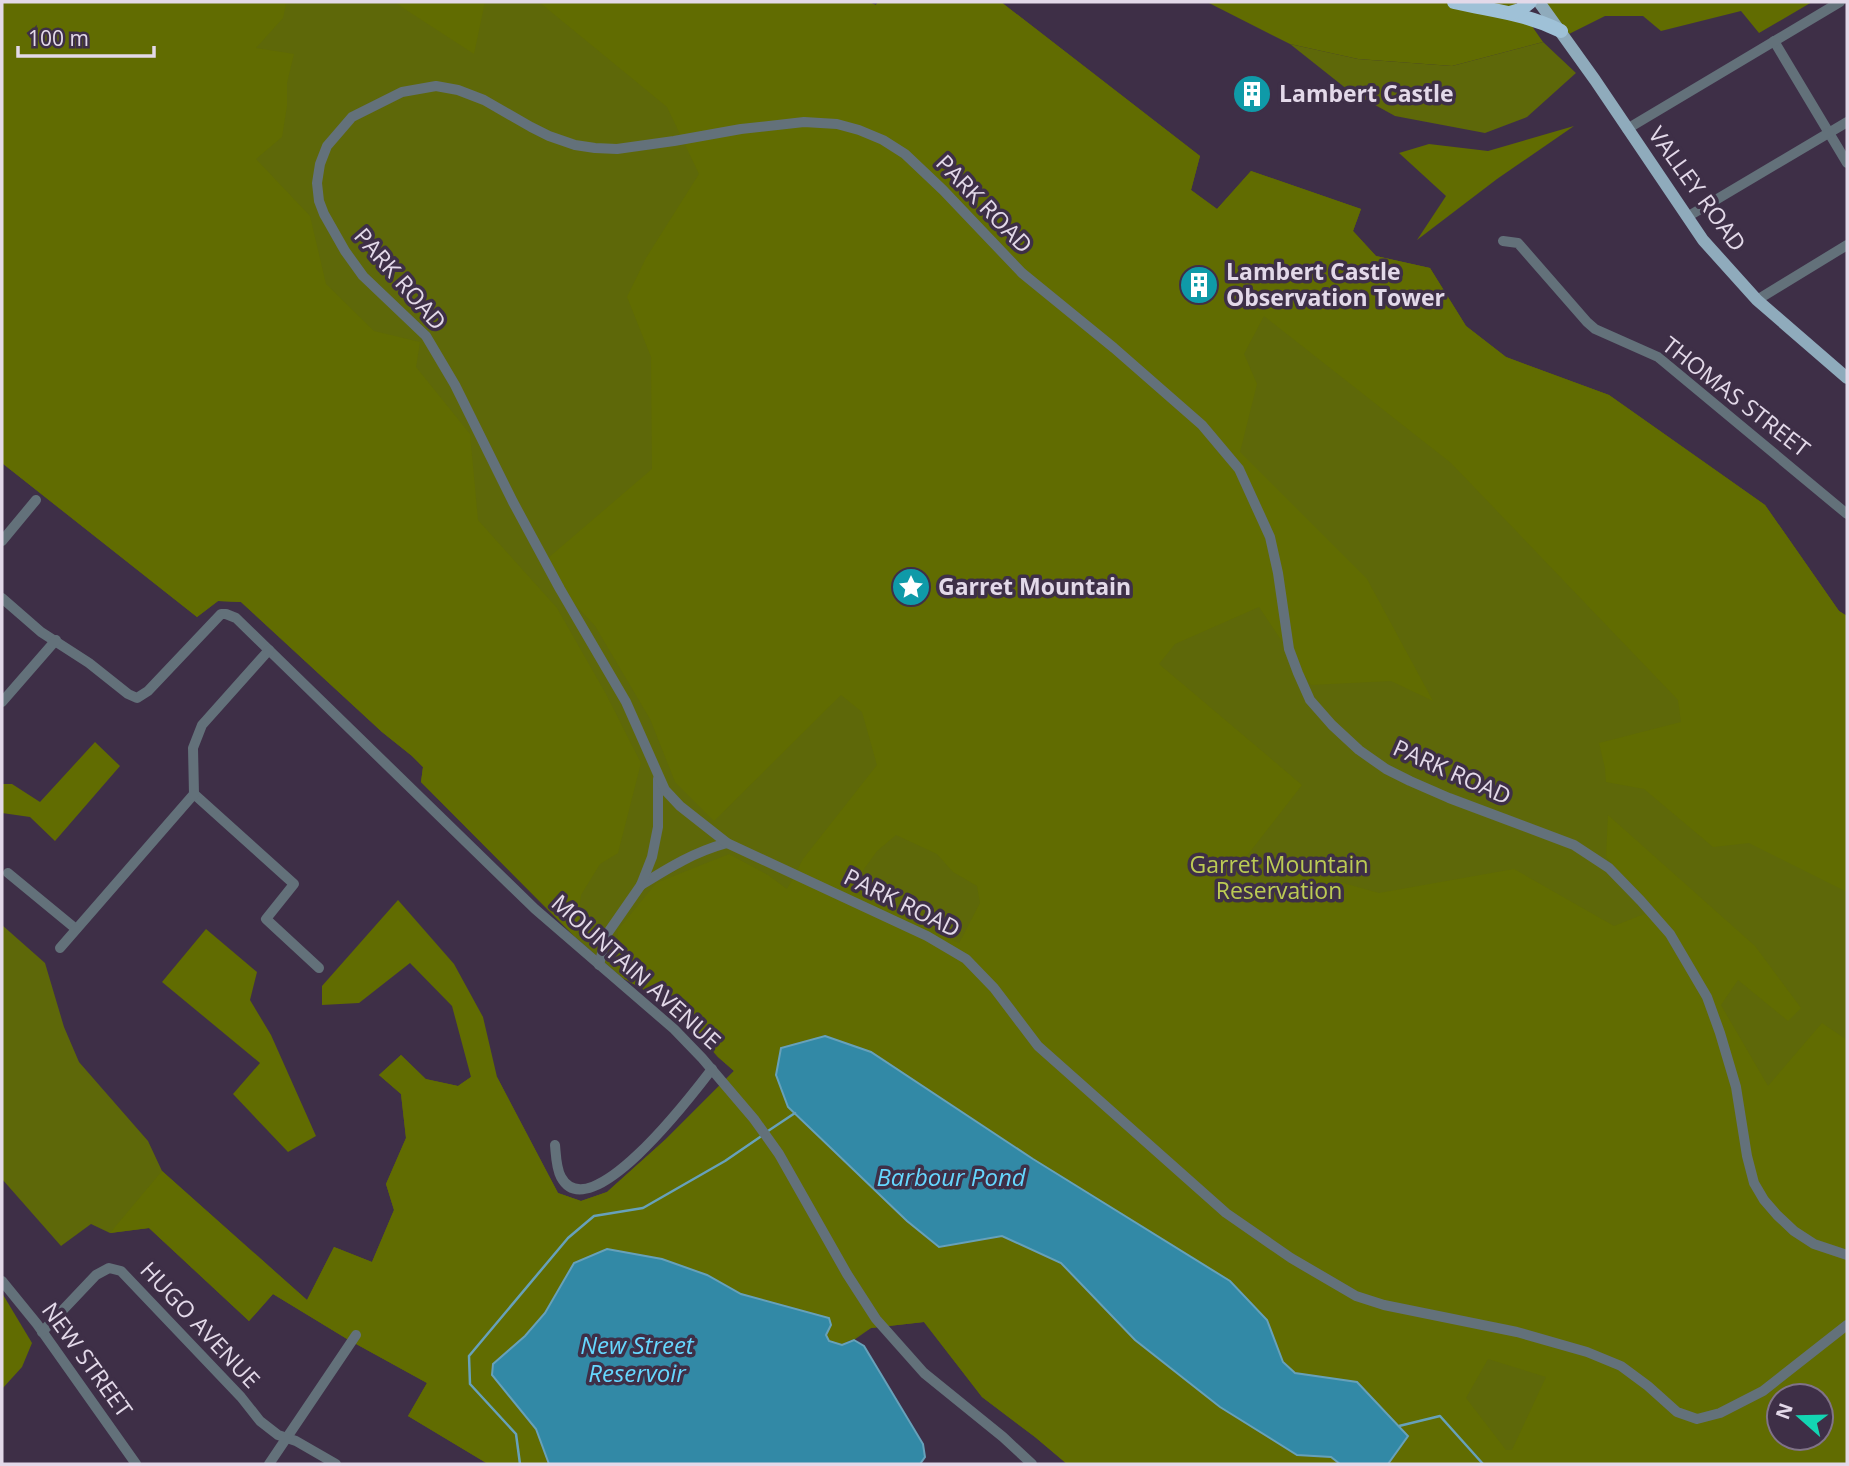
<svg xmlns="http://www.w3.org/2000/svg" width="1849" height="1466" font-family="'Open Sans',sans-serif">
  <rect width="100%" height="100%" fill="#3e2f47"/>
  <g fill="#5e6809" fill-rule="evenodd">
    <path d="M2 2H868L876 5 878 2H1001L1200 156 1191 190 1217 209 1251 171 1361 209 1353 231 1376 256 1430 268 1466 326 1506 357 1609 395 1765 505 1839 611 1847 616V1464H1067L1035 1437 982 1397 924 1322 871 1328 854 1340 492 1375 536 1429 549 1464H488L408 1416 427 1383 347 1339 273 1294 249 1321 149 1228 110 1233 91 1224 61 1246 2 1179V925L45 963 64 1027 79 1062 148 1141 162 1171 307 1300 334 1247 372 1262 394 1210 386 1184 406 1138 401 1094 379 1075 401 1055 426 1079 458 1086 471 1077H497L558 1193 581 1201 607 1192 666 1139 734 1071 718 1057 673 1006 621 977 576 938 421 782 423 767 412 756 382 732 241 602 218 601 197 617 2 463ZM1779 1396H1821V1438H1779Z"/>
    <polygon points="1543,42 1576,73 1527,117 1485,133 1395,116 1348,90 1290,44 1358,59 1452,66"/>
  </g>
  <g fill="#616c01" fill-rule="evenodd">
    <polygon points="2,2 305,2 286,4 283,18 256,48 294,54 287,83 287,106 282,137 256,159 310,216 326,284 374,331 420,342 416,367 470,434 478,520 557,608 606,694 641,763 618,853 600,864 581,895 576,938 421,782 423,767 412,756 382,732 241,602 218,601 197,617 2,463"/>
    <polygon points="394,2 485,2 474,54"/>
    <path d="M539 2H868L876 5 878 2H1001L1200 156 1191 190 1217 209 1251 171 1361 209 1353 231 1376 256 1430 268 1466 326 1506 357 1609 395 1765 505 1839 611 1847 616V892L1749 843 1713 847 1644 789 1606 782 1605 768 1599 743 1681 722 1678 700 1451 463 1264 316 1244 354 1257 384 1240 452 1367 579 1433 701 1391 681 1311 685 1259 607 1175 644 1159 664 1302 785 1225 884 1233 896 1264 899 1300 871 1379 893 1514 869 1614 926 1654 910 1606 857 1608 815 1755 946 1801 1008 1788 1021 1738 980 1721 1005 1768 1086 1822 1023 1847 1040V1464H1388L1408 1436 1357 1382 1295 1373 1283 1362 1267 1320 1033 1159 871 1052 776 1075 788 1107 907 1221 939 1247 1002 1236 1061 1263 1135 1340 1220 1407 1297 1455 1331 1457 1340 1464H1067L1035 1437 982 1397 924 1322 871 1328 842 1345 829 1341 826 1335 831 1325 775 1304 741 1294 706 1275 574 1263 545 1313 492 1375 536 1429 549 1464H488L408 1416 427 1383 347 1339 273 1294 249 1321 149 1228 110 1233 162 1171 307 1300 334 1247 372 1262 394 1210 386 1184 406 1138 401 1094 379 1075 401 1055 425 1079 458 1086 471 1077 452 1006 410 963 359 1003 322 1005V986L398 900 454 964 483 1017 497 1077 558 1193 581 1201 607 1192 666 1139 734 1071 718 1057 673 1006 621 977 617 931 656 883 729 854 768 875 787 889 803 859 877 765 862 712 841 695 714 821 675 782 650 719 595 626 560 589 547 559 652 469 651 357 627 297 646 258 699 174 667 107ZM896 835 937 854 953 872 977 886 980 903 959 943 849 890 877 851ZM1488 1359 1546 1377 1512 1450H1506L1466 1398ZM1779 1396H1821V1438H1779Z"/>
    <polygon points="1207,2 1515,2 1543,42 1452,66 1358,59 1290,44"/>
    <polygon points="1540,2 1812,2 1759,33 1741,11 1661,31 1643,16 1605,16 1565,36"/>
    <polygon points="1574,126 1497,179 1417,240 1446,196 1399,153 1429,144 1488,151"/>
    <polygon points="95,742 120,766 55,841 30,817 2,813 2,784 12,784 40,802"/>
    <polygon points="206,929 257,972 250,1000 271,1035 316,1136 288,1152 233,1094 260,1063 162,982"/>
    <polygon points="2,1293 32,1343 22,1367 2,1389"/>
  </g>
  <g fill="#3289a6" stroke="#67a1ba" stroke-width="2">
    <polygon points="825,1036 871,1052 1033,1159 1230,1281 1267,1320 1283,1362 1295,1373 1357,1382 1408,1436 1388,1464 1340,1464 1331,1457 1297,1455 1220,1407 1135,1340 1061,1263 1002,1236 939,1247 907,1221 788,1107 776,1075 781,1048"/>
    <polygon points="607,1249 662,1259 707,1275 741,1294 829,1318 831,1325 826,1335 829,1341 842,1345 854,1340 864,1346 923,1444 925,1457 920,1464 549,1464 536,1429 492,1375 493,1364 525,1336 545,1313 574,1263"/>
  </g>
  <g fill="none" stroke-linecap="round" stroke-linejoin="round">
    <g stroke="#67a1ba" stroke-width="2.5">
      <polyline points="768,1131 795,1113"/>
      <polyline points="1399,1426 1440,1416 1483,1464"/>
      <polyline points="520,1464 516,1434 470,1384 469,1356 568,1238 594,1216 643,1208 725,1161 763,1135"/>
    </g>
    <g stroke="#63717a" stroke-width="10">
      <polyline points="1774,41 1847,163"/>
      <polyline points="1627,129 1840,2"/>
      <polyline points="1687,217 1847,122"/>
      <polyline points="1503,241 1518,243 1587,322 1595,329 1658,357 1847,514"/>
      <polyline points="1757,300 1847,245"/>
      <polyline points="2,541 36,500"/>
      <polyline points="2,598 41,632 89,663 128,694 137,698 148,691 221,614 226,614 236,618 535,909 674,1029 702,1058 754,1119 779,1154 847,1274 876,1319 924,1373 1003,1437 1032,1464"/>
      <polyline points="2,702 56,640"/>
      <polyline points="194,794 294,884 266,919 319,968"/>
      <polyline points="8,873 76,929"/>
      <path d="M641 885C670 867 694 852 727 843"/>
      <polyline points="60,948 194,794 193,748 202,725 269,650"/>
      <polyline points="599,965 607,934 641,885 652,857 658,827 658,779"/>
      <path d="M555 1145C556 1155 556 1168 561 1177 590 1231 695 1091 712 1069"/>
      <polyline points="1847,1255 1814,1244 1794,1231 1777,1215 1764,1200 1754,1183 1747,1156 1736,1087 1720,1033 1707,997 1670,934 1641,901 1609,868 1574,845 1449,798 1410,781 1386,769 1359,750 1332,725 1310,700 1298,673 1289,649 1278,573 1270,537 1239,469 1202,425 1114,348 1022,273 943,190 905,154 883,140 859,130 837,124 804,122 741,129 674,141 617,149 595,148 575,145 549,136 531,127 484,100 458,90 436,86 402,92 352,117 327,146 320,164 317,183 319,201 324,214 345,251 363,276 426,336 455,385 513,502 560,589 626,702 665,790 680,806 727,843 927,936 966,959 994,988 1038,1046 1226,1213 1291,1258 1356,1296 1384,1305 1517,1332 1587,1352 1621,1366 1648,1386 1677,1412 1697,1419 1720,1413 1763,1391 1847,1325"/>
      <polyline points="2,1281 37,1324 136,1464"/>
      <polyline points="42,1332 96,1275 109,1268 121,1271 241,1397 260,1421 278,1435 296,1441 336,1464"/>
      <polyline points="269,1464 356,1335"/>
    </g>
    <polyline stroke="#8fabbc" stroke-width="12" points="1539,2 1595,80 1703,240 1757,300 1847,378"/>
    <g stroke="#9fc1d7" stroke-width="14">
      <path d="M1454 2C1493 11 1524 13 1561 31"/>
      <polyline points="1510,13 1520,10 1530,2"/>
    </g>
  </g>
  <defs>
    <symbol id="building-disc" viewBox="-11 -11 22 22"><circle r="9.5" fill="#0f9aa8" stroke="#3e2f47"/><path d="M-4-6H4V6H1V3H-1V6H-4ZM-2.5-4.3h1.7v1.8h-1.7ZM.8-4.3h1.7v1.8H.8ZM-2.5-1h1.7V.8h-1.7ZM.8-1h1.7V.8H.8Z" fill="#fff"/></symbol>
    <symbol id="sight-disc" viewBox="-11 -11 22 22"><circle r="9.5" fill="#0f9aa8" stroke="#3e2f47"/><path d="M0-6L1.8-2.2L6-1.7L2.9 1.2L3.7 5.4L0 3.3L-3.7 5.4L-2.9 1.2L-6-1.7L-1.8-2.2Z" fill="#fff"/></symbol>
  </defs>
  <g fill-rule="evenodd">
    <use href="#building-disc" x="1230" y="72" width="44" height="44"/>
    <use href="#building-disc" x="1177" y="263" width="44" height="44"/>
    <use href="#sight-disc" x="889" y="565" width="44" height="44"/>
  </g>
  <g text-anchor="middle" stroke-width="7" stroke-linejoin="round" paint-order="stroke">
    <g font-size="23" font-weight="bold" fill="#e3d9e9" stroke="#3e2f47" text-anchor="start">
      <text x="1279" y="102">Lambert Castle</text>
      <text x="1226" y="280">Lambert Castle<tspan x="1226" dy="26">Observation Tower</tspan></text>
      <text x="938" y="595">Garret Mountain</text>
    </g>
    <g font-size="23" fill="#e3d9e9" stroke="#3e2f47">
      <text transform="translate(1697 189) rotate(54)" y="8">VALLEY ROAD</text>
      <text transform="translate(984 204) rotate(46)" y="8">PARK ROAD</text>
      <text transform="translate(400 279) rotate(49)" y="8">PARK ROAD</text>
      <text transform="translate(1736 397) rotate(38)" y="8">THOMAS STREET</text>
      <text transform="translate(1452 772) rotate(24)" y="8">PARK ROAD</text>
      <text transform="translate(902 903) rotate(26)" y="8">PARK ROAD</text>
      <text transform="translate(636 972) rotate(42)" y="8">MOUNTAIN AVENUE</text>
      <text transform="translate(200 1325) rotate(47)" y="8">HUGO AVENUE</text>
      <text transform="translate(87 1360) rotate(54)" y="8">NEW STREET</text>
    </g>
    <g font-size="23" fill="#bccb54" stroke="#3e2f47">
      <text x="1279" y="873">Garret Mountain<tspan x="1279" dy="26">Reservation</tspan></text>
    </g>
    <g font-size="24" font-style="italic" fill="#66d7fe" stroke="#3e2f47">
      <text x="951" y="1186">Barbour Pond</text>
      <text x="637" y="1354">New Street<tspan x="637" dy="28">Reservoir</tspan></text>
    </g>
  </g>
  <rect width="1849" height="1466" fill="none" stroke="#e3d9e9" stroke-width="7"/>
  <g transform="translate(1800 1417) rotate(290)"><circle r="33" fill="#3e2f47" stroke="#807388" stroke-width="2"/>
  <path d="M0-5L12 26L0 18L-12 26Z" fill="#13d5b3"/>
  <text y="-10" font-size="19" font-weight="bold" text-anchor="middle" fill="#e3d9e9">N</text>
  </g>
  <path d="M18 46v10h136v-10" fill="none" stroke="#e3d9e9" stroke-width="3.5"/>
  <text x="28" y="46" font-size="21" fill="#e3d9e9" stroke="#3e2f47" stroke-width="5" paint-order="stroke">100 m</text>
</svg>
